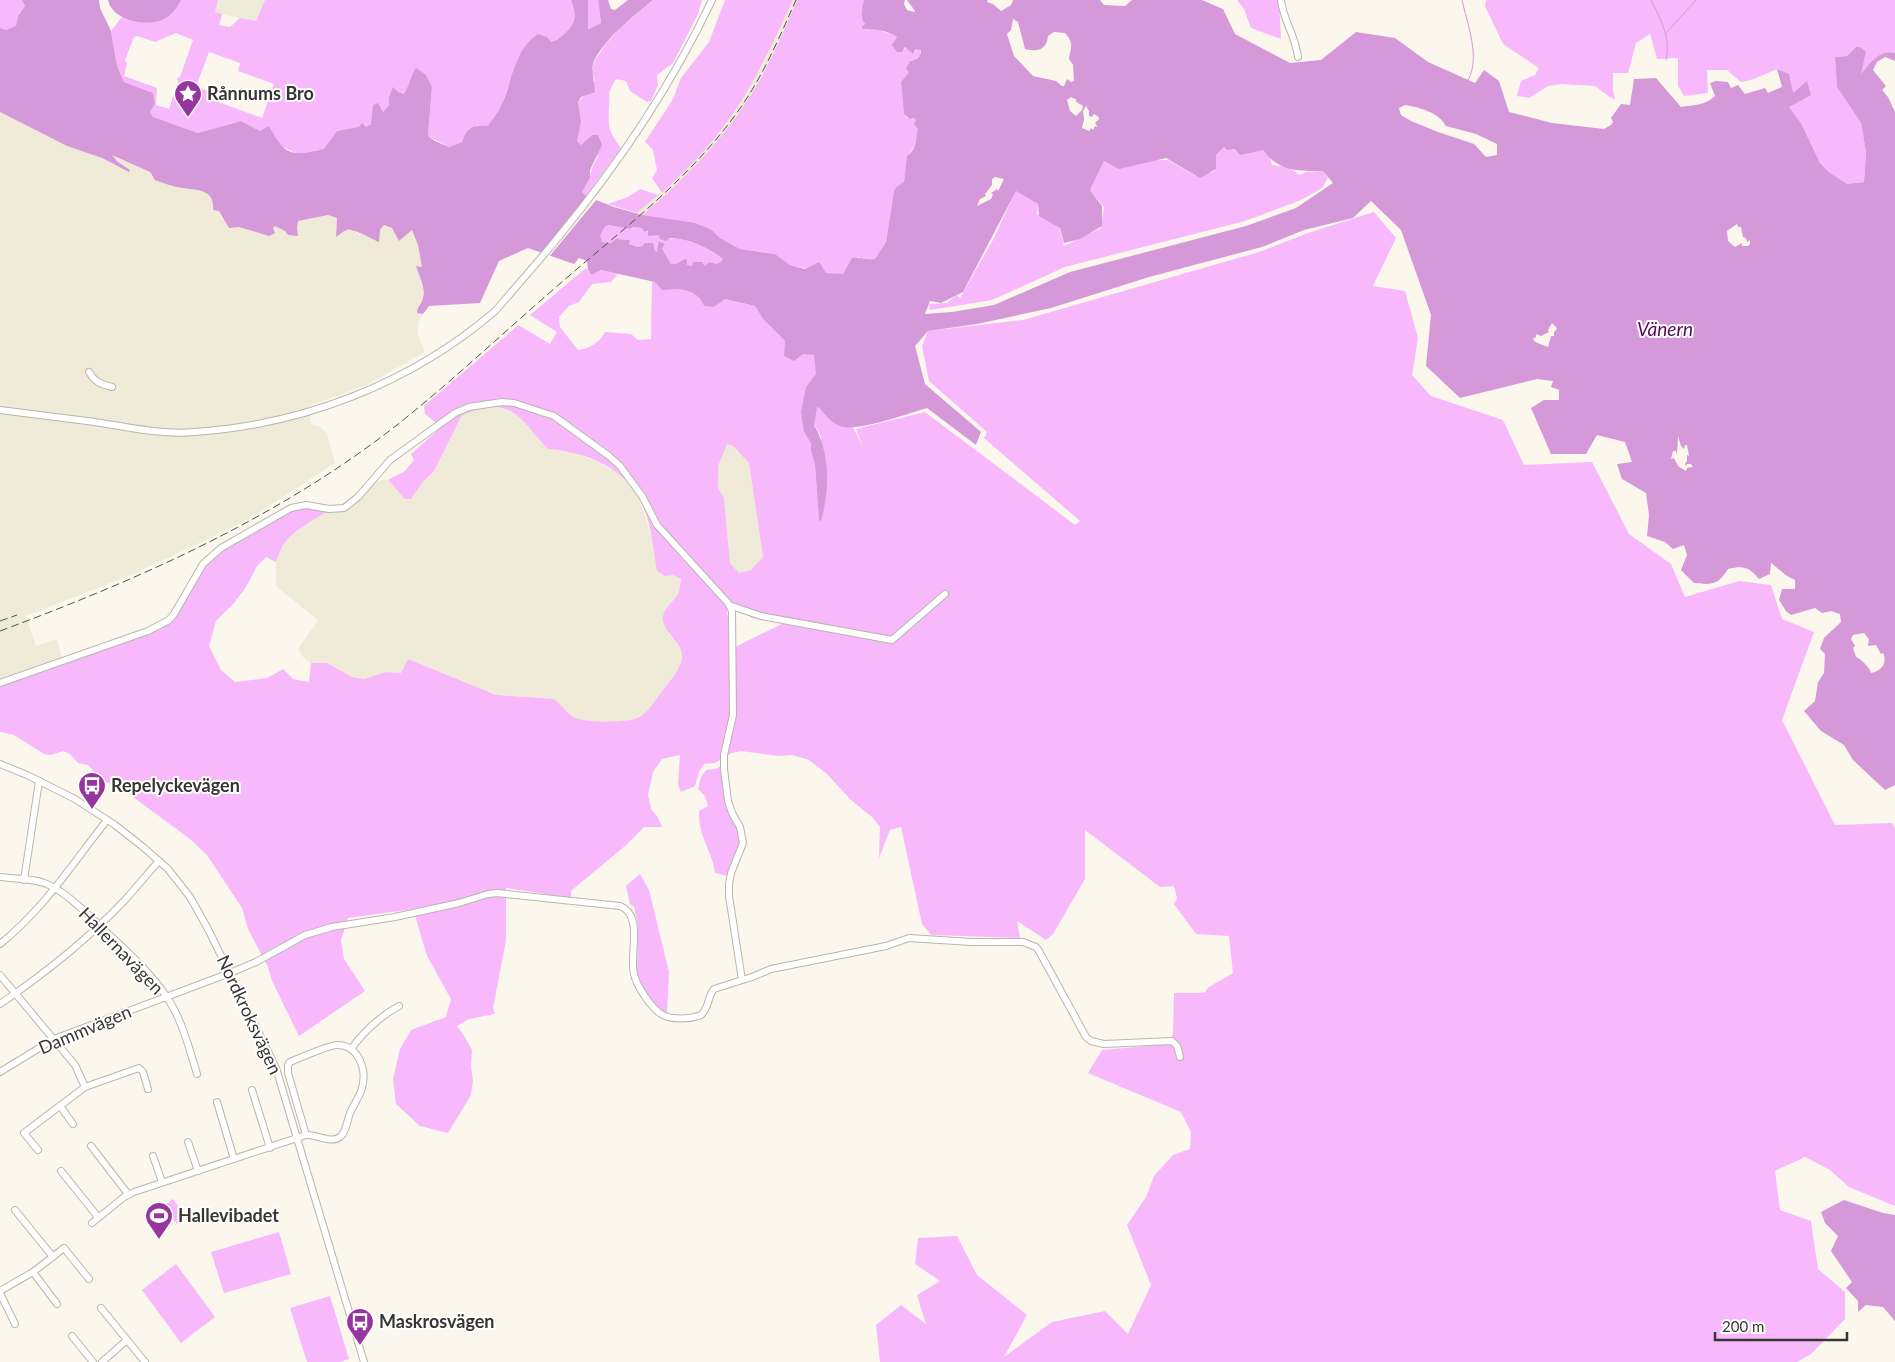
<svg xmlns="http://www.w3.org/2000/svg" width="1895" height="1362" font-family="Lato,sans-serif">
  <rect width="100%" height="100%" fill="#fbf7ed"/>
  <g fill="#f0ead8">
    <polygon points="218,0 265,0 255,22 215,12"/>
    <polygon points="793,0 797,0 772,57 758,83 737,117 693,169 642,215 637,213 680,176 726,124 762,66"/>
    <polygon points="0,112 67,146 102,158 112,164 130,170 118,162 111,154 150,172 152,177 182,188 198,189 208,194 229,228 239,227 269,236 275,226 298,235 296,228 298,221 328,215 337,218 336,236 346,230 354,230 360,235 380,230 384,225 392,228 412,230 418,245 422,267 416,266 423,287 423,299 417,308 417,313 423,314 419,321 417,332 425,352 367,385 309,406 311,424 320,427 327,434 335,463 252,517 208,539 133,574 26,616 36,646 57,639 62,659 29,676 0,686"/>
    <polygon points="497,406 506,407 521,419 548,449 567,450 597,462 621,475 638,496 651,535 673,575 681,579 679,592 674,600 666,608 669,634 679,646 682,655 679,667 647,712 636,720 613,722 579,720 573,717 554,699 496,695 408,659 401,673 386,672 364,679 352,677 327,663 311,663 302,656 298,649 318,620 276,586 276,562 280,549 287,539 317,517 329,511 347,511 360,500 375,483 381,480 388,480 394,487 417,489 434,471 462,415 475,410"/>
    <polygon points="726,444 733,446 749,463 763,557 751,570 739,573 730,563 724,498 718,488 718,466"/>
  </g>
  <g fill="#f7b9fb" fill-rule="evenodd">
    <polygon points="0,0 22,0 25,6 18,16 16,27 6,30 0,28"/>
    <path d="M181 0H218L215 12 222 14 219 25 230 27 240 18 256 21 265 0H571C586 38 545 44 519 55L501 107 488 126 477 125 462 142 449 147 428 136 432 87 411 76 410 86 404 94 398 92 389 97V105L383 112 372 118 371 124 366 127 337 131 325 149 298 154 281 146 260 131 241 121 198 133 153 117 150 112 155 104 153 93 124 82 117 66 111 31 122 17 133 21 180 2ZM176 33 193 40 181 74 179 78 177 77 178 83 169 109 156 105 157 88 124 76 127 64 125 60 134 37 137 36 155 42ZM209 52 240 63 238 71 274 84 262 118 218 102 220 95 196 87Z"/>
    <polygon points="588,0 598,0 601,23 587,29"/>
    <path d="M653 0H702L698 14 673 63 657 75 658 85 651 101 647 102 630 91 626 81 616 79C606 95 611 91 609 106 608 126 608 131 621 148L586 196 581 192C584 188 589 182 590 177 592 169 593 164 598 157L592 135 581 145 576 141 581 121 578 102 586 94 595 80 592 72 594 62 605 45 621 27Z"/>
    <path d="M725 0H793C776 36 760 73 738 106 717 139 690 167 662 193L652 178 657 170 653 150 645 142 673 99 681 78 709 42Z"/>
    <path d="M797 0H864L862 15 866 29 876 28C880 32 891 33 897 37L896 40 902 50 907 48 913 54 916 51 915 49H921L920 56 914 61 911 60 909 72 901 82 904 114 907 118C909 118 912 118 914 119 924 125 913 152 907 156L904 182 896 187 894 191 886 242 875 259 867 261 858 257 844 275 826 273 790 265 775 254 740 249 720 238 712 230 642 215C687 177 728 135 758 83 773 57 785 28 797 0Z"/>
    <polygon points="1237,0 1279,0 1281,39 1251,28 1244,9"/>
    <path d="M1486 0H1895V53C1880 49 1869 64 1860 75L1866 52 1853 50 1847 56 1835 57 1837 87 1861 123 1866 152 1864 182 1847 184 1829 172 1820 163 1801 123 1789 107 1807 81 1793 94 1777 69 1754 79 1741 82 1727 70H1707L1708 93 1684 96 1678 86V58L1657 59 1650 34 1636 43 1628 73H1613V91L1615 99 1611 98 1595 86 1561 84 1548 86 1529 98 1517 96 1521 81 1535 75 1539 68 1503 44 1485 6Z"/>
    <polygon points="1224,147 1227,150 1231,148 1240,155 1255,148 1269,151 1272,165 1288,167 1300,175 1306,172 1323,171 1328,178 1322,188 1301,200 1245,221 1065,267 992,300 930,310 929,304 947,303 956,295 960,298 994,238 1016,190 1038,204 1037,214 1059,225 1064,246 1101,228 1104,207 1090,190 1104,161 1168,160 1196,176 1215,171 1216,155"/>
    <polygon points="640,189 658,195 637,213 608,204 628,197"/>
    <path d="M1374 212 1396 238 1373 286 1405 291 1418 338 1412 375 1431 396 1503 420 1524 465 1592 462 1629 534 1671 564 1685 597 1739 581 1771 585 1782 619 1814 632 1782 720 1835 825 1892 823 1895 828V1206L1849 1187 1830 1170 1805 1157 1775 1171 1780 1210 1811 1221 1818 1269 1845 1292V1319L1811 1354 1797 1362H880L876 1325 901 1305 926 1324 917 1295 940 1281 915 1264 918 1238 957 1236 977 1275 1027 1315 1004 1357 1052 1322 1105 1311 1128 1334 1151 1285 1127 1225 1146 1197 1154 1176 1173 1155 1190 1149 1191 1132 1181 1112 1088 1073 1102 1050 1170 1044 1173 1032 1174 993H1204L1209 987 1233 973 1229 936 1196 934 1174 904 1177 898 1174 886 1160 887 1085 830V879L1053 934 1046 940 1017 921 1020 938 931 935 922 924 901 827 890 830 879 858 880 827 872 817 851 800 827 774 809 760 792 755 779 756 741 751 732 753 715 763 704 764 699 772 695 786 681 792 678 785 680 755 662 759 653 772 648 795 651 809 657 816 662 827H644L625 846 571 891V898L506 888V940L493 1008 495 1014 469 1019 457 1026 463 1034 472 1050 471 1067 473 1080 471 1095 448 1133 420 1126 396 1104 393 1079 400 1049 411 1030 446 1017 451 999 427 956 413 909 348 918 341 940 344 959 365 991 299 1036 272 981 268 967 248 929 242 908 207 855 190 839 118 786 103 781 88 765 78 763 70 754 63 751 51 755 44 754 14 735 0 732V686L163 626 210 559 222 548 286 513 300 508 314 507 329 511C319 516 293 532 286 541 281 547 278 555 276 562L266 557 257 566 246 587 234 603 216 621 209 646 221 670 235 682 267 678 283 669 293 679 309 682 311 663H327L352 677 364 679 386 672 401 673 408 659 496 695 554 699C561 704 566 712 573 717 582 723 628 723 638 718 649 712 655 700 663 690 670 680 681 669 682 657 683 643 665 634 663 620 662 608 673 603 678 594 680 589 680 584 681 579L673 575 665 576 657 571C653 547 651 518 638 496 621 466 581 451 548 449 516 415 512 395 462 415L434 471 422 483 411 499H405L388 480 405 471 414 460 411 454 437 431 435 422 425 414 424 406 515 328 518 325 550 344 557 332 530 315 586 268 592 275 601 270 618 274 611 282 592 284 579 302 569 306 559 317 560 327 578 350C589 349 600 342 605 332L631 334 638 340 651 339 652 282H655L662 290C680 289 696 287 704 306L714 307 725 299 755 306 763 319 785 341V348L814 355 817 374 806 387 804 432 811 442V451L815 465 819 520H821V437L813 422 817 407C832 417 831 427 853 427L863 447 856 429 925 412 1075 525 1080 521 984 438 987 432 929 381 922 346 928 331 1023 320 1259 252 1308 233ZM727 444 733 446 749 463 763 557 751 570 739 573 730 563 724 498 718 488V466ZM727 609H738L752 618 784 623 731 649Z"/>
    <path d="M609 225 630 229 633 227 642 228 644 232H648V236L659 234 662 239C686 236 704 246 723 259L722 262 717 264 709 262 705 267 703 263 692 266 671 264 662 247 665 244 660 241 658 252 655 251 654 246 638 247 629 244 630 240 616 239 611 243 602 242 599 235 605 227Z"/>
    <path d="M723 764C723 790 740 813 740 838 740 850 730 864 728 876L715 873C712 849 698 838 699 811L708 806 705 796 698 789 701 777 706 770 716 769Z"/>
    <polygon points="640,874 649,890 669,972 667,1012 660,1010 654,1004 646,993 637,974 638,926 634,907 630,904 626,886"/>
    <polygon points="173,1199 186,1217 177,1224 164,1206"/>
    <polygon points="279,1232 291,1274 224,1293 211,1252"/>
    <polygon points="176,1264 215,1317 181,1343 142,1290"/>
    <polygon points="330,1296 349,1359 340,1362 307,1362 290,1308"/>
  </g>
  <g fill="#d598d8" fill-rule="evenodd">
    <path d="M22 0H99L100 8 111 31 117 66 124 82 153 93 155 104 150 112 153 117 198 133 241 121 260 131 269 126C286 157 291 156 324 149L337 131 359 127 362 123 366 127 371 124 373 105 378 103 383 112 389 105V97L393 87 398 92 404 94C410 85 410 76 416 68L426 75 432 87 428 136 435 141 449 147 462 142C467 128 473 124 488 126 492 119 498 113 501 106 513 81 513 51 538 34L547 37 551 42C556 41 558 39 562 36 576 25 577 16 571 0H588V29L601 23 598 0H608L611 9 615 10 628 0H653C634 16 605 38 594 61 590 70 595 82 595 92L581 97 578 102 581 121 577 141 581 145 592 135H598L602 145 590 170V178L582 192 586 196 614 207 642 215 695 223 712 230 720 238 740 249 775 254 790 265 805 269 819 262 826 273 843 274 852 258C861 257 866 261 875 259L886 242 894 191 896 187 904 182 907 156C916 150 916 139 918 129L914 124 916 120 913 118 910 119 904 114 901 82 909 72 906 69 910 61C916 60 921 58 921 50L916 49 913 54 905 47 902 52H897L892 45 897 37C886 30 876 29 863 29L862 27 865 24C860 18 862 9 864 0H905L904 4 907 10 914 12 915 11 907 0H988L987 2 993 4 1001 11 1011 5 1013 0H1100L1104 5 1125 6 1132 0H1202L1223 9 1235 34 1290 63 1321 60 1356 32 1395 38 1428 62 1475 83 1484 70 1499 81 1509 112 1552 123 1604 129 1611 125 1613 122 1611 118 1621 104 1630 105 1634 79 1656 78 1681 107C1694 105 1706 105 1715 96L1710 83 1716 81 1728 82 1731 88 1738 85 1745 94 1765 88 1768 93 1782 87 1777 69 1789 74 1793 93 1807 81 1811 95 1789 107 1801 123 1820 163 1829 172 1847 184 1864 182 1866 152 1861 123 1837 87 1835 57 1847 56 1856 47H1860L1866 52 1861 74C1870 63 1880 49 1895 53V61L1885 57 1877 62 1873 70 1886 86 1882 90 1888 97 1895 112V785L1885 790 1853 760 1844 745 1821 731 1804 711 1815 701 1818 682 1824 673 1825 654 1820 649 1824 638 1841 622 1840 614 1831 611 1822 613 1815 608 1791 615 1786 611 1779 600 1782 589H1795V580L1787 576 1771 563 1770 574 1759 579C1749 567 1744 565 1728 569 1718 585 1712 585 1694 583L1681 570 1687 555 1684 545 1673 549 1665 542 1647 536 1649 515 1646 493 1622 479 1617 464 1632 462 1625 442 1597 435 1586 454H1551L1531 408 1544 400H1559V390L1551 387 1553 381 1537 379 1460 398 1426 366 1431 315 1401 230 1371 201 1353 218 1304 230 1262 247 1149 277 1051 308 977 324 928 331 915 346 925 384 981 432 976 445 927 408C910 413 854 433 840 426 831 423 825 414 819 408L817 407 814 425C830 452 830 490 821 521L819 520 815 465 811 451V443L804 432 801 412 806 387 816 374 814 355 803 354 794 361 784 356 785 341 763 319 755 306 725 299 714 307 704 306C696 287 679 289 662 290L655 282 601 270 592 275 588 270 587 261 579 258 574 264 528 248 499 261 480 303 429 306 423 314 417 313C417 306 422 304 423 298 426 288 419 276 416 266L422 267 418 245 412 230 399 241 392 228 384 225 380 230 379 242C372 239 353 228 347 230 343 231 339 235 336 237L337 218 328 215 298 221 297 228 298 236 288 235 285 231 275 226 273 228 275 233 269 236 239 227 229 228 219 211 213 210C215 189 197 190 182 188 173 187 164 183 155 180L150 172 112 155 118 162 130 170 129 172 102 158 67 146 0 112V28L6 30 16 26 18 16 25 6ZM1013 19 1018 22 1025 49C1037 52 1047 50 1048 36L1054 32 1065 33C1075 44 1070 48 1069 59L1073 65 1074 81 1071 82 1067 79 1064 86H1062L1056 81 1033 76 1014 56 1007 34 1011 30ZM1071 97 1077 100 1075 101 1083 106 1082 110 1076 116 1070 111 1067 100ZM1405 105C1421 108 1438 112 1446 126L1476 134 1497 144V155L1486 157 1474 144 1438 132 1411 121 1401 115 1399 108ZM1086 106 1089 111V116L1092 117 1094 114 1099 117V119L1095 123 1098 127 1095 126 1093 130 1091 128 1089 131 1082 128 1084 119 1083 111ZM1224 147 1227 150 1234 149 1240 155 1263 150C1279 172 1298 171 1323 171L1333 183 1296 208 1246 226 1070 272 994 305 952 312 925 314 930 301 941 303 963 292 1016 191 1038 204 1039 216 1060 228 1064 243 1080 239 1102 226V206L1090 190 1104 161 1119 169 1166 158 1200 178 1216 169V155ZM995 177 1004 179 998 191 997 189 991 193 993 194 991 199 977 206 980 199 986 196 985 194 992 185V179ZM1737 224 1738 227H1741L1743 237 1746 238 1747 242 1750 240V244L1748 246H1742V243L1735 247 1728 241 1727 231ZM609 225 630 229 633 227 642 228 644 232 648 231V236L659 235 660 239 666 241 670 238C690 239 707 247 723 259L721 262 717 264 709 262 705 266 702 262H693L692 266 687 265V260L685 259 676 264H671L662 248 665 244 659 241 657 252 655 251 653 243H644L643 246 638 247 629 244 630 240 616 239 611 243 602 242 600 235 605 227ZM1552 323 1557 328 1556 330 1554 332V336H1551L1548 347 1535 342 1533 339 1536 337V334L1541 336 1549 332 1548 330ZM1678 436 1681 446 1684 449 1685 445H1687L1689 456 1687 455V461L1685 464 1687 466V464H1691L1693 467 1687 468 1686 471 1678 466 1674 458 1671 459 1673 451H1676L1677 455ZM1864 633 1869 639 1868 646 1876 645 1881 654 1883 653C1888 663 1881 671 1871 673 1870 668 1862 660 1856 657L1853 648 1855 646 1851 639 1853 635Z"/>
    <path d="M108 0H181C177 8 170 17 162 20 145 27 112 20 108 0Z"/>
    <polygon points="1844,1200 1883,1213 1895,1215 1895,1321 1883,1307 1866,1305 1858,1312 1858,1301 1846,1288 1852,1282 1831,1251 1838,1236 1825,1223 1821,1212"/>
  </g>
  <polygon fill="#fbf7ed" points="594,196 597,199 548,258 540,255"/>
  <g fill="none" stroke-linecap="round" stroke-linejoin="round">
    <g stroke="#d598d8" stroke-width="1">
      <path d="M1462 0C1467 23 1481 58 1468 80"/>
      <path d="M1651 0C1661 21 1671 36 1666 60"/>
      <polyline points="1666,33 1696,0"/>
    </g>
    <defs>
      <g id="minor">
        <path d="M1281 0C1283 20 1295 34 1298 57"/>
        <path d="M89 372C95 382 100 384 112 387"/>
        <path d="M0 410C32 414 63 418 95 422 128 427 160 435 194 432 303 425 411 383 494 312 501 305 508 296 515 288 529 272 543 256 556 240 618 165 671 87 712 0"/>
        <polyline points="729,605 761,616 892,640 945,594"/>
        <polyline points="0,683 148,631 169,620 174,614 203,564 221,548 291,508 306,505 329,509 344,508 358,497 390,460 455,413 469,407 502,402 514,403 554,416 609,456 620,466 642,496 657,525 728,603 732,611 733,715 724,755 724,769 728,801 732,813 740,827 743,843 731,873 729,884 729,896 742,980"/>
        <polyline points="0,764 27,775 75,799 115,825 143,847 168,869 190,897 208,929 276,1068 364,1362"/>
        <path d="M0 877C15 879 35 878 49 885 68 894 85 912 100 926 123 948 148 969 166 996 182 1019 189 1048 197 1074"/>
        <polyline points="24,880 39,781"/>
        <path d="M0 944C43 910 73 863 107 820"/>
        <polyline points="0,975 75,1065 85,1087"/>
        <path d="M0 1004C44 974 87 940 124 901 136 888 147 874 159 861"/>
        <path d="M351 1049C365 1030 379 1017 399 1006"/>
        <path d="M0 1072 54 1039 230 973 256 962 305 935 332 927 395 917 459 903 488 894 497 893 620 906C644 915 629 954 634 974 636 985 652 1010 663 1015 672 1020 692 1019 701 1015 710 1007 707 997 714 989L752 977 771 969 886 946 909 938 971 942H1023L1036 947 1039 951 1086 1037 1091 1041 1104 1044 1172 1041 1177 1046 1180 1057"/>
        <polyline points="252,1090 270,1148"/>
        <polyline points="217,1102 234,1159"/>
        <polyline points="60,1106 73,1124"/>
        <polyline points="188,1142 198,1171"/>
        <polyline points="91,1146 128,1194"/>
        <polyline points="38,1150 24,1133 85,1087 139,1068 143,1072 148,1089"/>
        <polyline points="153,1156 162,1182"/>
        <polyline points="61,1171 98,1217"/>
        <polyline points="15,1210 53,1257"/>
        <path d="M92 1223 124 1197 134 1192 306 1135 288 1073V1065L290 1062C300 1058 329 1045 337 1045 359 1045 367 1070 362 1088 360 1096 355 1102 352 1109 347 1117 347 1132 340 1137 331 1144 316 1134 306 1135"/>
        <polyline points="33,1272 57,1304"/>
        <polyline points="0,1291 33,1272 64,1248 89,1279"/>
        <polyline points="0,1293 15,1324"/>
        <polyline points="101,1308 145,1362"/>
        <polyline points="72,1336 93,1362"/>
        <polyline points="102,1362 127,1340"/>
      </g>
    </defs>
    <use href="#minor" stroke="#b9b6ac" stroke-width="8"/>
    <use href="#minor" stroke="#fff" stroke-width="6"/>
    <g stroke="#54524e" stroke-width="1" stroke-dasharray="8 4" stroke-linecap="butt">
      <polyline points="0,621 17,615"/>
      <path d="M0 631C140 579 278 518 397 425 451 382 502 334 555 288 620 231 691 179 741 107 764 74 780 36 796 0"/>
    </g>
  </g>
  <defs>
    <symbol id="sight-pin" viewBox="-11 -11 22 30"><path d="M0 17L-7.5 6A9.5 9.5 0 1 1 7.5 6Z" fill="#95359d" stroke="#fff"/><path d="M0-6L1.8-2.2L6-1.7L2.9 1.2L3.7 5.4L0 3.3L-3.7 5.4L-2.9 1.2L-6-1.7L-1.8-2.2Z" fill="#fff"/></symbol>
    <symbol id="bus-pin" viewBox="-11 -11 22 30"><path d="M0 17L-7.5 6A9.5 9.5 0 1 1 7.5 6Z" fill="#95359d" stroke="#fff"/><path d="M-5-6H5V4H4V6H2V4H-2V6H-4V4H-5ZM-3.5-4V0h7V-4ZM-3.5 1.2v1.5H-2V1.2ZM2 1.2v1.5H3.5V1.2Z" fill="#fff"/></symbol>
    <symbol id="stadium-pin" viewBox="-11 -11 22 30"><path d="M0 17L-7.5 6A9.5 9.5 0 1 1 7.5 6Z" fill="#95359d" stroke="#fff"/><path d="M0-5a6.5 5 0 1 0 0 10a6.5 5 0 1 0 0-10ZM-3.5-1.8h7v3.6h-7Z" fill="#fff"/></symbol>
  </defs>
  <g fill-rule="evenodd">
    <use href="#sight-pin" x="172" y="78" width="32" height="43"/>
    <use href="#bus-pin" x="76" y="770" width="32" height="43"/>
    <use href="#stadium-pin" x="143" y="1200" width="32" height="43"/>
    <use href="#bus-pin" x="344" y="1306" width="32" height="43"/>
  </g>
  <g text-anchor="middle" stroke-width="4" stroke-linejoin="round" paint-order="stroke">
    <g font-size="18" font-weight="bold" fill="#363531" stroke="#fff" text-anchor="start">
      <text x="207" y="100">Rånnums Bro</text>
      <text x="111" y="792">Repelyckevägen</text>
      <text x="178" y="1222">Hallevibadet</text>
      <text x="379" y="1328">Maskrosvägen</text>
    </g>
    <g font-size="18" fill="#363531" stroke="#fff">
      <text transform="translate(121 951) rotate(46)" y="6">Hallernavägen</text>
      <text transform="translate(249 1015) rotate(65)" y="6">Nordkroksvägen</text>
      <text transform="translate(85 1030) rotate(-23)" y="6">Dammvägen</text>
    </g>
    <g font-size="19" font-style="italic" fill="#550a5c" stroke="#fff">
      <text x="1665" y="336">Vänern</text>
    </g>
  </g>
  <path d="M1715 1332v8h132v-8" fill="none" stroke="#363531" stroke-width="2.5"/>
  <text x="1722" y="1332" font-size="15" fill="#363531" stroke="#ffffff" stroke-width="4" paint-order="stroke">200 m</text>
</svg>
